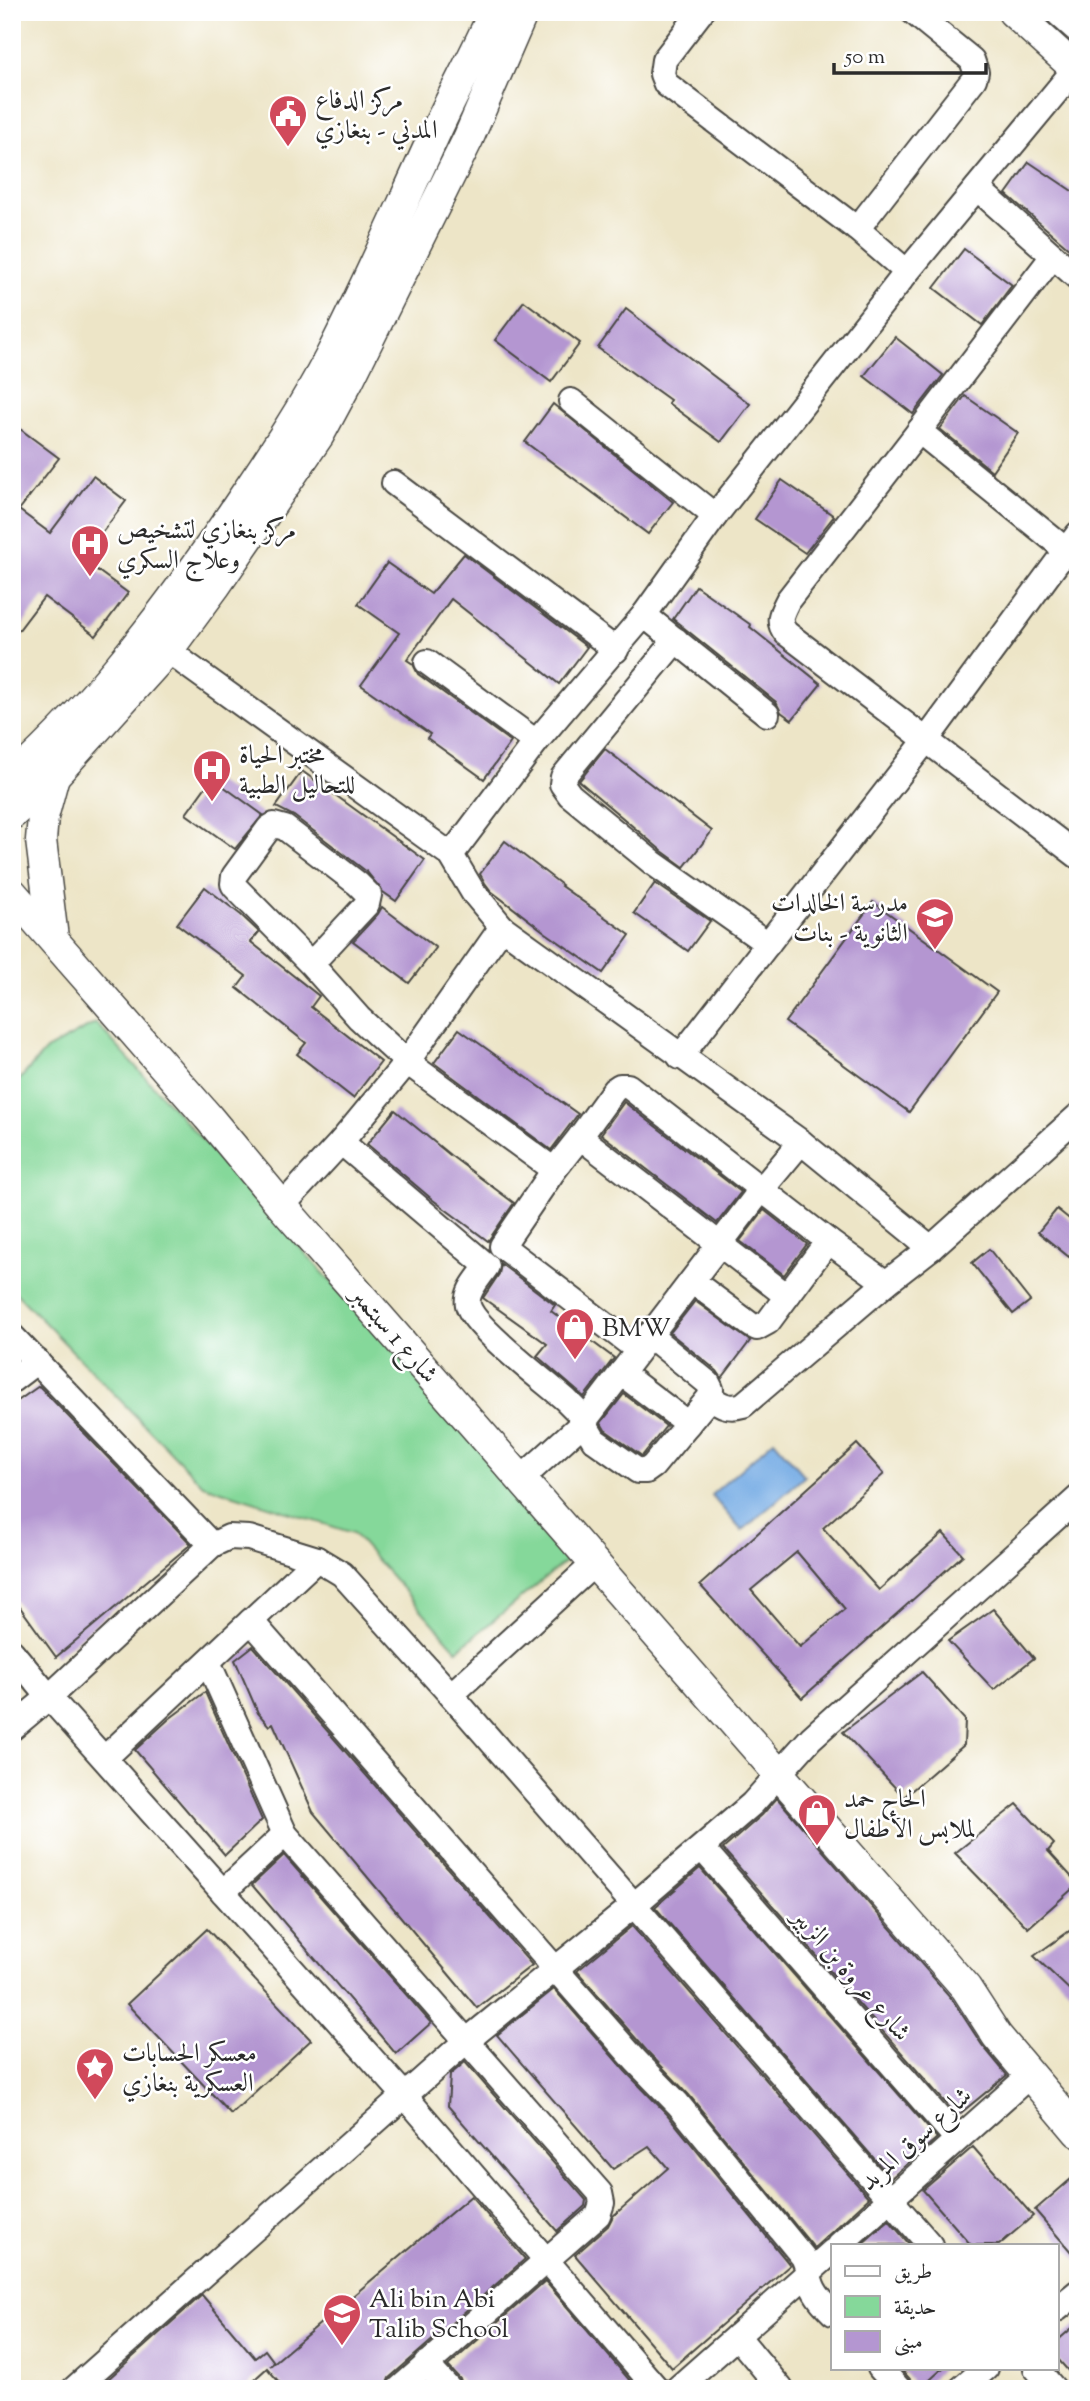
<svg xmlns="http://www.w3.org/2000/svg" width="1090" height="2401" font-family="'Sorts Mill Goudy',Amiri,serif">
  <rect width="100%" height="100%" fill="#fff"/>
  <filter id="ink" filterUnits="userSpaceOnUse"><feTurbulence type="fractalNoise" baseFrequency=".0143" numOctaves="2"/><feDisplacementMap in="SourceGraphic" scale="14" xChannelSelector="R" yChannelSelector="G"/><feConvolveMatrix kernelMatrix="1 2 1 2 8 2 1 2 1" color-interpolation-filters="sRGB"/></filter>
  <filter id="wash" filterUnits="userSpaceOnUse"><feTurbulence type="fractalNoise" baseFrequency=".00686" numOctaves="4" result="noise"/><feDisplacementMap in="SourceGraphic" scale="28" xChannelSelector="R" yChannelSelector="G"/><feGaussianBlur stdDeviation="1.57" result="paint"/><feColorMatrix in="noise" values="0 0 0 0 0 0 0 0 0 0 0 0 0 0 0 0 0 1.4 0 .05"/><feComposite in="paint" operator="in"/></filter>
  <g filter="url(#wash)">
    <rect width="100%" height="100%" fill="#ede5c7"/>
    <polygon fill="#85d89a" stroke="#588262" stroke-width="2" points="96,1023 577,1552 457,1650 353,1533 203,1485 12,1289 12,1088 46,1050"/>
    <polygon fill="#78ade5" stroke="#526c88" stroke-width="2" points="774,1440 805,1476 742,1531 711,1495"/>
    <g id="blocks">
      <g fill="#b496d1" fill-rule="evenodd">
        <polygon points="1029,162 1078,195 1078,256 1006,194"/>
        <polygon points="964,249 1012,285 982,325 934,288"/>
        <polygon points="524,301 580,343 551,382 495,340"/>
        <polygon points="626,309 750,404 721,442 668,403 670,400 598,348"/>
        <polygon points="895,337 943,375 913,414 864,376"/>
        <polygon points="965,396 1018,433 992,471 940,429"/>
        <polygon points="553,404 673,502 648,534 525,442"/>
        <polygon points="12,423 59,458 19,510 50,533 93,476 126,501 82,559 128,593 96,636 44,597 12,639"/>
        <polygon points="782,480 834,516 805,553 755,519"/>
        <polygon points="464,554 587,647 559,684 451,599 407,660 413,664 418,674 511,742 484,779 427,738 430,734 361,685 399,633 358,604 387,563 431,594"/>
        <polygon points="696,586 751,625 750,627 821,684 792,720 781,712 776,702 673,619"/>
        <polygon points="605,749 712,831 684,867 662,851 579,781"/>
        <polygon points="302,771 425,860 396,901 383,892 367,872 294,816 276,807"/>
        <polygon points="212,778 263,815 235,849 186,814"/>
        <polygon points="505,841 562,885 561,886 630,935 603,973 546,933 491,891 485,883 480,874"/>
        <polygon points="655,883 710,921 688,951 634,913"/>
        <polygon points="205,887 241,915 259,932 251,942 319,996 311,1007 381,1062 353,1098 297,1054 306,1043 237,988 246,976 177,924"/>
        <polygon points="873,902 997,992 909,1112 785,1022"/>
        <polygon points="382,907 436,948 409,983 353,941 378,914"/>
        <polygon points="459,1029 578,1114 551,1150 434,1063"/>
        <polygon points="624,1102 741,1192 717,1223 601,1134"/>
        <polygon points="395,1110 450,1155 514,1203 488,1241 433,1200 367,1144"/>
        <polygon points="1057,1209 1078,1226 1078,1246 1069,1257 1038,1232"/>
        <polygon points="764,1210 807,1244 784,1275 740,1241"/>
        <polygon points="989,1249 1030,1301 1013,1314 972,1263"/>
        <polygon points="501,1264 555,1305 551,1311 614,1358 584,1397 537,1356 547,1344 483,1298 499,1274"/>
        <polygon points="695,1301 750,1341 722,1378 717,1371 670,1333"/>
        <polygon points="39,1386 191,1544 56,1657 12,1596 12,1405"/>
        <polygon points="624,1394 666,1426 642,1456 605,1430 601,1423"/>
        <path d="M857 1444 884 1474 823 1528 879 1590 943 1533 963 1555 802 1698 700 1585ZM797 1552 845 1609 800 1647 751 1590Z"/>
        <polygon points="993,1609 1034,1658 994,1690 948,1641"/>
        <polygon points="253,1646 532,1965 477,2008 313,1812 273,1723 269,1726 258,1713 235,1660"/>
        <polygon points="922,1672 965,1720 964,1745 904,1797 843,1732"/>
        <polygon points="205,1692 262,1820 225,1855 135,1750 169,1719"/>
        <polygon points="777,1798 952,1999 982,2045 1007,2075 957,2116 723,1849 762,1815"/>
        <polygon points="1017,1804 1054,1844 1048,1851 1078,1884 1028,1928 955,1853"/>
        <polygon points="284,1855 431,2023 396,2054 252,1885"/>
        <polygon points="700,1868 937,2138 891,2178 655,1907"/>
        <polygon points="1078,1925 1078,1998 1034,1956"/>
        <polygon points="632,1926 869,2198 814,2248 689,2095 647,2051 577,1971"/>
        <polygon points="207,1929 311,2040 231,2114 127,2004"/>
        <polygon points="554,1989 625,2071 667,2114 790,2265 672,2368 575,2255 608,2226 613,2216 668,2168 649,2146 613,2169 497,2035"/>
        <polygon points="465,2062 586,2200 585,2206 557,2231 448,2106 450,2075"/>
        <polygon points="973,2147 1033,2216 999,2245 971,2245 923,2190"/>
        <polygon points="1078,2173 1078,2260 1035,2210"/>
        <polygon points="471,2196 525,2259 389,2378 385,2389 285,2389 267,2368 244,2389 97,2389 202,2295 255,2358 265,2350 274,2362 270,2366"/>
        <polygon points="889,2220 910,2245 861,2245"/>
        <polygon points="545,2281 637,2389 463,2389 460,2379 448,2366"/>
        <polygon points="1078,2323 1078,2382 1057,2358 1057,2341"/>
        <polygon points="900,2368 943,2368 920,2389 915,2389 910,2379"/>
      </g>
    </g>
  </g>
  <g filter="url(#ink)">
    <use href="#blocks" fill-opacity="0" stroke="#484742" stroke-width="2"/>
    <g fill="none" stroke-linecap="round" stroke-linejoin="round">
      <defs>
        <g id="minor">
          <polyline points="701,12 664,60 662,74 666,84 857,229 907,272"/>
          <polyline points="977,188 1078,278"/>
          <polyline points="857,229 974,79 976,72 972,60 913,12"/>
          <polyline points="1053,256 919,431 1066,550"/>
          <polyline points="571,401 715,516"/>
          <path d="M919 431 788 600C782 612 776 621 786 633L1078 856"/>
          <polyline points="394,483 616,650"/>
          <polyline points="644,615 767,714"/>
          <polyline points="676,640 563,777 562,784 570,795 653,863 768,944"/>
          <polyline points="168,650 186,664 451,855"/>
          <polyline points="427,662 536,742"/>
          <polyline points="311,964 367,904 369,895 358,884 285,828 274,825 269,828 234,876 233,884 235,887 311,964 359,1018 407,1062 554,1170"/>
          <polyline points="680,1057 927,739 1078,534"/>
          <polyline points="580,1137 614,1090 620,1086 628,1086 828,1241 886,1283"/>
          <path d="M341 1142 487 1266C480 1277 465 1291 468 1305 473 1327 547 1383 566 1400L577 1411 594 1440 638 1471H646L653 1466 710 1397 711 1389 708 1383 649 1335"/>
          <polyline points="801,1142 931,1248"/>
          <polyline points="282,1206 341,1142 407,1062 502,927"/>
          <polyline points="692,1281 751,1325 757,1328 768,1322 828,1241"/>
          <polyline points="12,1336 212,1545 229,1537 249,1538 317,1559 342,1574 451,1695 595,1563"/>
          <polyline points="638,1350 502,1246 554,1170 580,1137 787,1296"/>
          <polyline points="621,1373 688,1424"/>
          <polyline points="12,1380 37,1361"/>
          <path d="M710 1397C722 1406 729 1409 743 1405L886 1283 931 1248 1078 1116"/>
          <polyline points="521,1479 583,1423 761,1190 801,1142 502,927 473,892 451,855 536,742 644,615 715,516 907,272 1075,69"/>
          <path d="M251 1621 636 2061 678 2104 803 2257C808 2267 808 2275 812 2285 816 2296 825 2305 833 2313"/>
          <polyline points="12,1652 49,1697 405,2096 657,2389"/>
          <polyline points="208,1662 285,1834 600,2193 602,2203 598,2215 399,2389"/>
          <polyline points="451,1695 930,2245"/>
          <polyline points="12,1728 49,1697 212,1545"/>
          <polyline points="105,1758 317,1559"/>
          <polyline points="702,1848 957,2139"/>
          <polyline points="223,1892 285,1834"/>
          <polyline points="839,2245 1030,2075"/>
          <polyline points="1057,2309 1078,2292"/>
          <polyline points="737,2336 781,2389"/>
          <polyline points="426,2364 449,2389"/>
          <polyline points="880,2368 899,2389"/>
          <polyline points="1036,2368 1054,2389"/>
          <polyline points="74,2389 465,2042 633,1906 752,1804 811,1738 1078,1498"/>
          <polyline points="677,2389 833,2251"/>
          <polyline points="961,2389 986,2368"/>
        </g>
        <g id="major">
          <polyline points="1013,12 1078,71"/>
          <polyline points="1061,12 1078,27"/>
          <path d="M12 779C101 699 174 601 241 501 272 455 304 407 330 357 369 281 402 204 438 127 456 88 477 51 494 12"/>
          <polyline points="12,814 54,776 168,650 216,585 319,435 348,381 468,139 523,12"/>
          <polyline points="12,893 208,1117 282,1206 966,1988 997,2036 1078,2132"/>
          <polyline points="53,938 41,840 43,817 54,776"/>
        </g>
      </defs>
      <use href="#minor" stroke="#484742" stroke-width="28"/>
      <use href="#major" stroke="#484742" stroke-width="33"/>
      <use href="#minor" stroke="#fff" stroke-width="24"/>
      <use href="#major" stroke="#fff" stroke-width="30"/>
    </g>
  </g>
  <defs>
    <symbol id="civic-pin" viewBox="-11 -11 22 30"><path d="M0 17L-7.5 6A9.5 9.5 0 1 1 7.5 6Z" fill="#d1495b" stroke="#fff"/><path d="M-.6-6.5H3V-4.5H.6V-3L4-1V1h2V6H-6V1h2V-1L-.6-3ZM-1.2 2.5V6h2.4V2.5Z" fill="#fff"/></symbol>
    <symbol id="hospital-pin" viewBox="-11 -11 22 30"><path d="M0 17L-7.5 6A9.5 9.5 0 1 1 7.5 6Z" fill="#d1495b" stroke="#fff"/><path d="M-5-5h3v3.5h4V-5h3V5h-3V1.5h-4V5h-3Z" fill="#fff"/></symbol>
    <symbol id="school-pin" viewBox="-11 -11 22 30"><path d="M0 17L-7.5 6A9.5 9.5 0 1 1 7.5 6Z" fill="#d1495b" stroke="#fff"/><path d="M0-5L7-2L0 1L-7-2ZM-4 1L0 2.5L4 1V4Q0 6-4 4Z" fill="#fff"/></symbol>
    <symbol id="shop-pin" viewBox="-11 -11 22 30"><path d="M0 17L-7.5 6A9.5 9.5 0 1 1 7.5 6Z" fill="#d1495b" stroke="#fff"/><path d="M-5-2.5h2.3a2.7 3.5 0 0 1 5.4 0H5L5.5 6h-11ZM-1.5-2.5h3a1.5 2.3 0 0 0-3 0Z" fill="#fff"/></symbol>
    <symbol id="sight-pin" viewBox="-11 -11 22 30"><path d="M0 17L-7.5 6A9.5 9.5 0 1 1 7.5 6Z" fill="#d1495b" stroke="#fff"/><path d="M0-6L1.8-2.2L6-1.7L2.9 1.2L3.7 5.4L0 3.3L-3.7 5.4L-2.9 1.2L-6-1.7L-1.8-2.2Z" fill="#fff"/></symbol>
  </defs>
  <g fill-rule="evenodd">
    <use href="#civic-pin" x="266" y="92" width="44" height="60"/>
    <use href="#hospital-pin" x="68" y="522" width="44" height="60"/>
    <use href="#hospital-pin" x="190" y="747" width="44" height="60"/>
    <use href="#school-pin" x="913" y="895" width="44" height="60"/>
    <use href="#shop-pin" x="553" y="1305" width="44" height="60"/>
    <use href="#shop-pin" x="795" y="1791" width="44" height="60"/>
    <use href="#sight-pin" x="73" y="2045" width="44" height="60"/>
    <use href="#school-pin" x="320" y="2291" width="44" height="60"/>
  </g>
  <g text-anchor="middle" stroke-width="5" stroke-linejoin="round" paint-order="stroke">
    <g font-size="26" fill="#2b2b2b" stroke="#fff" text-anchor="start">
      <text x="315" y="108">مركز الدفاع<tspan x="315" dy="30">المدني - بنغازي</tspan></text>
      <text x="117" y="538">مركز بنغازي لتشخيص<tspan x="117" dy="30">وعلاج السكري</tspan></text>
      <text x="239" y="763">مختبر الحياة<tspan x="239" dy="30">للتحاليل الطبية</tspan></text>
      <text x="908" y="911" text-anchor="end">مدرسة الخالدات<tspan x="908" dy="30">الثانوية - بنات</tspan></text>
      <text x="602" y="1336">BMW</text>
      <text x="844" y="1807">الحاج حمد<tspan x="844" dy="30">لملابس الأطفال</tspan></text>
      <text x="122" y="2061">معسكر الحسابات<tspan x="122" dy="30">العسكرية بنغازي</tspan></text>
      <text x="369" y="2307">Ali bin Abi<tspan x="369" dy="30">Talib School</tspan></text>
    </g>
    <g font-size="26" fill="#2b2b2b" stroke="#fff">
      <text transform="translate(395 1334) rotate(49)" y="9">شارع 1 سبتمبر</text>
      <text transform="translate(852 1974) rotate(49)" y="9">شارع عروة بن الزبير</text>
      <text transform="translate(915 2138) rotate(-42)" y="9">شارع سوق المربد</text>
    </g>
  </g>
  <rect width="1090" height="2401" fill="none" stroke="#fff" stroke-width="42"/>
  <rect x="831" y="2244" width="228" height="126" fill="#ffffff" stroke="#aaaaaa" stroke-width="2"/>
  <rect x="845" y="2266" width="35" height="10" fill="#ffffff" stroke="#aaaaaa" stroke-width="2"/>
  <text x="894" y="2278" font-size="21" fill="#2b2b2b">طريق</text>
  <rect x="845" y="2296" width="35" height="21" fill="#85d89a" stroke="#aaaaaa" stroke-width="2"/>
  <text x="894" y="2314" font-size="21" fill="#2b2b2b">حديقة</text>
  <rect x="845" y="2331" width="35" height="21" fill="#b496d1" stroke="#aaaaaa" stroke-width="2"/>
  <text x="894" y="2348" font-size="21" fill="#2b2b2b">مبنى</text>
  <path d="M834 63v10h152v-10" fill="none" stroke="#2b2b2b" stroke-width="3.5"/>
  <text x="845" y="63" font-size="21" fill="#2b2b2b" stroke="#ffffff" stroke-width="5" paint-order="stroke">50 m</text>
</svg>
